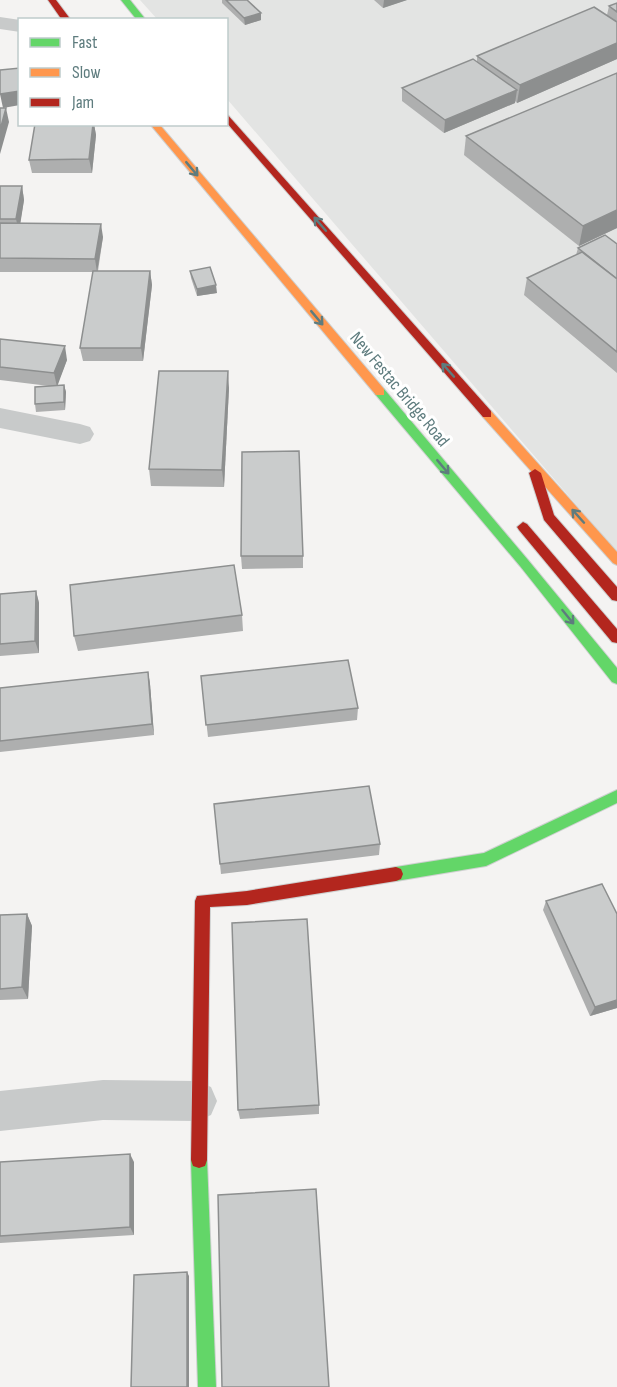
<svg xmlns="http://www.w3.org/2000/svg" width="617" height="1387" font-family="'Sofia Sans Condensed',sans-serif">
  <rect width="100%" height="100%" fill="#f4f3f2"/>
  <polygon fill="#e3e4e3" points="140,0 617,0 617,552 227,99 226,20 157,19"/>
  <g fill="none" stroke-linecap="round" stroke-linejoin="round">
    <defs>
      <g id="fast">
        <polygon points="121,0 130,0 146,20 137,20"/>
        <polygon points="380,388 384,389 528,560 617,668 617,684 612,682 520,566 376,395 374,392"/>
        <polygon points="617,790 617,803 486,866 396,881 391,879 389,874 391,869 396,867 484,853"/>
        <polygon points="199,1152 205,1154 207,1160 216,1387 198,1387 191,1160 193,1154"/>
      </g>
      <g id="slow">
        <polygon points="150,124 159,124 384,389 384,395 376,395"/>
        <polygon points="487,410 491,411 617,552 617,565 613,563 483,417 481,414"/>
      </g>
      <g id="jam">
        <polygon points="48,0 56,0 71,20 62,20"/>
        <polygon points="226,113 491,411 491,417 483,417 226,122"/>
        <polygon points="535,469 541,473 554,515 617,587 617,601 612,600 544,520 529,473"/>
        <polygon points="523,522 527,524 617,629 617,643 612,642 519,530 517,527"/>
        <polygon points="396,867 401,869 403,874 401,879 396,881 247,905 210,907 207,1160 205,1166 199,1168 193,1166 191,1160 195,901 197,896 247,891"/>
      </g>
    </defs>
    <use href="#fast" stroke="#ced0d0" stroke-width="2"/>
    <use href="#slow" stroke="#ced0d0" stroke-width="2"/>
    <use href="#jam" stroke="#ced0d0" stroke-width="2"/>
    <g fill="#c8caca" fill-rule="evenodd">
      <polygon points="0,17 20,20 20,32 0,29"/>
      <polygon points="0,408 80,424 90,427 94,434 90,441 80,444 0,428"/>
      <polygon points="103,1080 197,1081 211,1087 217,1101 211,1115 197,1121 103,1120 0,1131 0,1091"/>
    </g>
    <use href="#fast" fill="#63d668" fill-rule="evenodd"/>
    <use href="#slow" fill="#ff974d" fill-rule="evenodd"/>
    <use href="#jam" fill="#b3261e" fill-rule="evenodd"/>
  </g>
  <g fill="#aeafaf">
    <polygon points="222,0 247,0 261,13 261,20 245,25 222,3"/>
    <polygon points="374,0 407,0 383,8"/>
    <polygon points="617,3 617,59 517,103 515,101 515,103 444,133 402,101 402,88 477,61 477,56 607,15 609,6"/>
    <polygon points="617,73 617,228 579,246 464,155 466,136"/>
    <polygon points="35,124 94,124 96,135 92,173 32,173 29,160"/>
    <polygon points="0,186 22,186 24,200 20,223 103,237 98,271 150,271 152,285 143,361 83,361 80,348 93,272 0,272"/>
    <polygon points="617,244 617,373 524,295 527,278 576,255 578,248"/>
    <polygon points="190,271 217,293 197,296 191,278"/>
    <polygon points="0,339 67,360 57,385 64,385 66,392 65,410 36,412 35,404 49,386 0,380"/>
    <polygon points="229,388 224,487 151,486 149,469"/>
    <polygon points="241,556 303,556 303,568 242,569"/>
    <polygon points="36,591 39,603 39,653 0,656 0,594"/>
    <polygon points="242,615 243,631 78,651 74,636"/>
    <polygon points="148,672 150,684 154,735 0,752 0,688"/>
    <polygon points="201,676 358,708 357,720 208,737"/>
    <polygon points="214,804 380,844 379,855 221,874"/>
    <polygon points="546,901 617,1008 590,1016 543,910"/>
    <polygon points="27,914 32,926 28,999 0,1000 0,915"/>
    <polygon points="319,1105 319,1114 240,1119 238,1110"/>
    <polygon points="0,1162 134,1162 134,1235 0,1243"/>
  </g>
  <g fill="#8d8f8f">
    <polygon points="384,0 407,0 383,8"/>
    <polygon points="261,13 261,20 245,25 244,18"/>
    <polygon points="617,43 617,59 517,103 520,85"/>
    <polygon points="517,90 515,103 444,133 445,120"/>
    <polygon points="20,91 20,105 3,108 0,94"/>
    <polygon points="6,108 9,122 0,154 0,130"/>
    <polygon points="93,124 94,124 96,135 92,173 89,159"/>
    <polygon points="22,186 24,200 19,232 16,219"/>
    <polygon points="617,210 617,228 579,246 583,226"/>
    <polygon points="101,224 103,237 97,272 95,259"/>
    <polygon points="150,271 152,285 143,361 141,348"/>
    <polygon points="216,285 217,293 197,296 197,289"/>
    <polygon points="65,346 67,360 57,387 54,373"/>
    <polygon points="228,371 229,388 224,487 222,470"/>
    <polygon points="64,385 66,392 65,410 64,402"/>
    <polygon points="36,591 39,603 39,653 35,641"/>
    <polygon points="148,672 150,684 154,735 152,724"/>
    <polygon points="27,914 32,926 28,999 22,987"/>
    <polygon points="617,1000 617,1008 590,1016 595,1007"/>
    <polygon points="130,1154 134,1162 134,1235 130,1227"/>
    <polygon points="187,1272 189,1276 189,1387 187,1387"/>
  </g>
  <g fill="#cacccc" stroke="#8d8f8f" stroke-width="1.5">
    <polygon points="226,0 247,0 261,13 244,18"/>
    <polygon points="617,3 617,12 609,6"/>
    <polygon points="594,7 617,22 617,43 520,85 477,56"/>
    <polygon points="473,59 517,90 445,120 402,88"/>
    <polygon points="20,68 20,91 0,94 0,70"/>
    <polygon points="617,73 617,210 583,226 466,136"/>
    <polygon points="0,108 6,108 0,130"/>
    <polygon points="35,124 93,124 89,159 29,160"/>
    <polygon points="0,186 22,186 16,219 0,219"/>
    <polygon points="0,223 101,224 95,259 0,258"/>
    <polygon points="605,235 617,244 617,279 578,248"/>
    <polygon points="582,252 617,279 617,352 527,278"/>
    <polygon points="210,267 216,285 197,289 190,271"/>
    <polygon points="93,271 150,271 141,348 80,348"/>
    <polygon points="0,339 65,346 54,373 0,367"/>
    <polygon points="159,371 228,371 222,470 149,469"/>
    <polygon points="64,385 64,402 35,404 35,387"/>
    <polygon points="299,451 303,556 241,556 242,452"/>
    <polygon points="234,565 242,615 74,636 70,585"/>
    <polygon points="36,591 35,641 0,644 0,594"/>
    <polygon points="348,660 358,708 206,725 201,676"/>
    <polygon points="148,672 152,724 0,741 0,688"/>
    <polygon points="369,786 380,844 220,864 214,804"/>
    <polygon points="602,884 617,914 617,1000 595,1007 546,901"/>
    <polygon points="27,914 22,987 0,989 0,915"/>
    <polygon points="307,919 319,1105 238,1110 232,923"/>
    <polygon points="130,1154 130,1227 0,1236 0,1162"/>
    <polygon points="316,1189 329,1387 222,1387 218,1195"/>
    <polygon points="187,1272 187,1387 131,1387 134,1275"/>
  </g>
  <defs><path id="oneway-shaft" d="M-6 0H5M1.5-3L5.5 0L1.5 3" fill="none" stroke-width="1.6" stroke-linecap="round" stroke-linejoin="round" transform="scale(1.5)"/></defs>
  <g stroke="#5e7c7e">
    <use href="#oneway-shaft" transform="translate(192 169) rotate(50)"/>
    <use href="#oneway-shaft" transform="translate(320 224) rotate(-131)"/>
    <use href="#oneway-shaft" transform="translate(317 318) rotate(50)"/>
    <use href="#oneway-shaft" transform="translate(448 370) rotate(-132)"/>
    <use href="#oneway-shaft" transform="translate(443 467) rotate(50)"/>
    <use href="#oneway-shaft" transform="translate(578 516) rotate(-132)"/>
    <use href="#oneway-shaft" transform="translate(568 617) rotate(51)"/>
  </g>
  <g text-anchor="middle" stroke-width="6" stroke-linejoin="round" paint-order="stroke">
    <g font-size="18" fill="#5e7c7e" stroke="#fff">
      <text transform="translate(400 389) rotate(50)" y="6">New Festac Bridge Road</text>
    </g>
  </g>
  <rect x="18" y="18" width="210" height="108" fill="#ffffff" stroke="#bfcbcb" stroke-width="1.5"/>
  <rect x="30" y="38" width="30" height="9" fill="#63d668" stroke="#bfcbcb" stroke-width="1.5"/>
  <text x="72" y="48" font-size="18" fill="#5e7c7e">Fast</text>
  <rect x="30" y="68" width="30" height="9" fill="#ff974d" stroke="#bfcbcb" stroke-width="1.5"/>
  <text x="72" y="78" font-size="18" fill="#5e7c7e">Slow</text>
  <rect x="30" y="98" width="30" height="9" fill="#b3261e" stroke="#bfcbcb" stroke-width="1.5"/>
  <text x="72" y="108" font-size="18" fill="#5e7c7e">Jam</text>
</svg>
